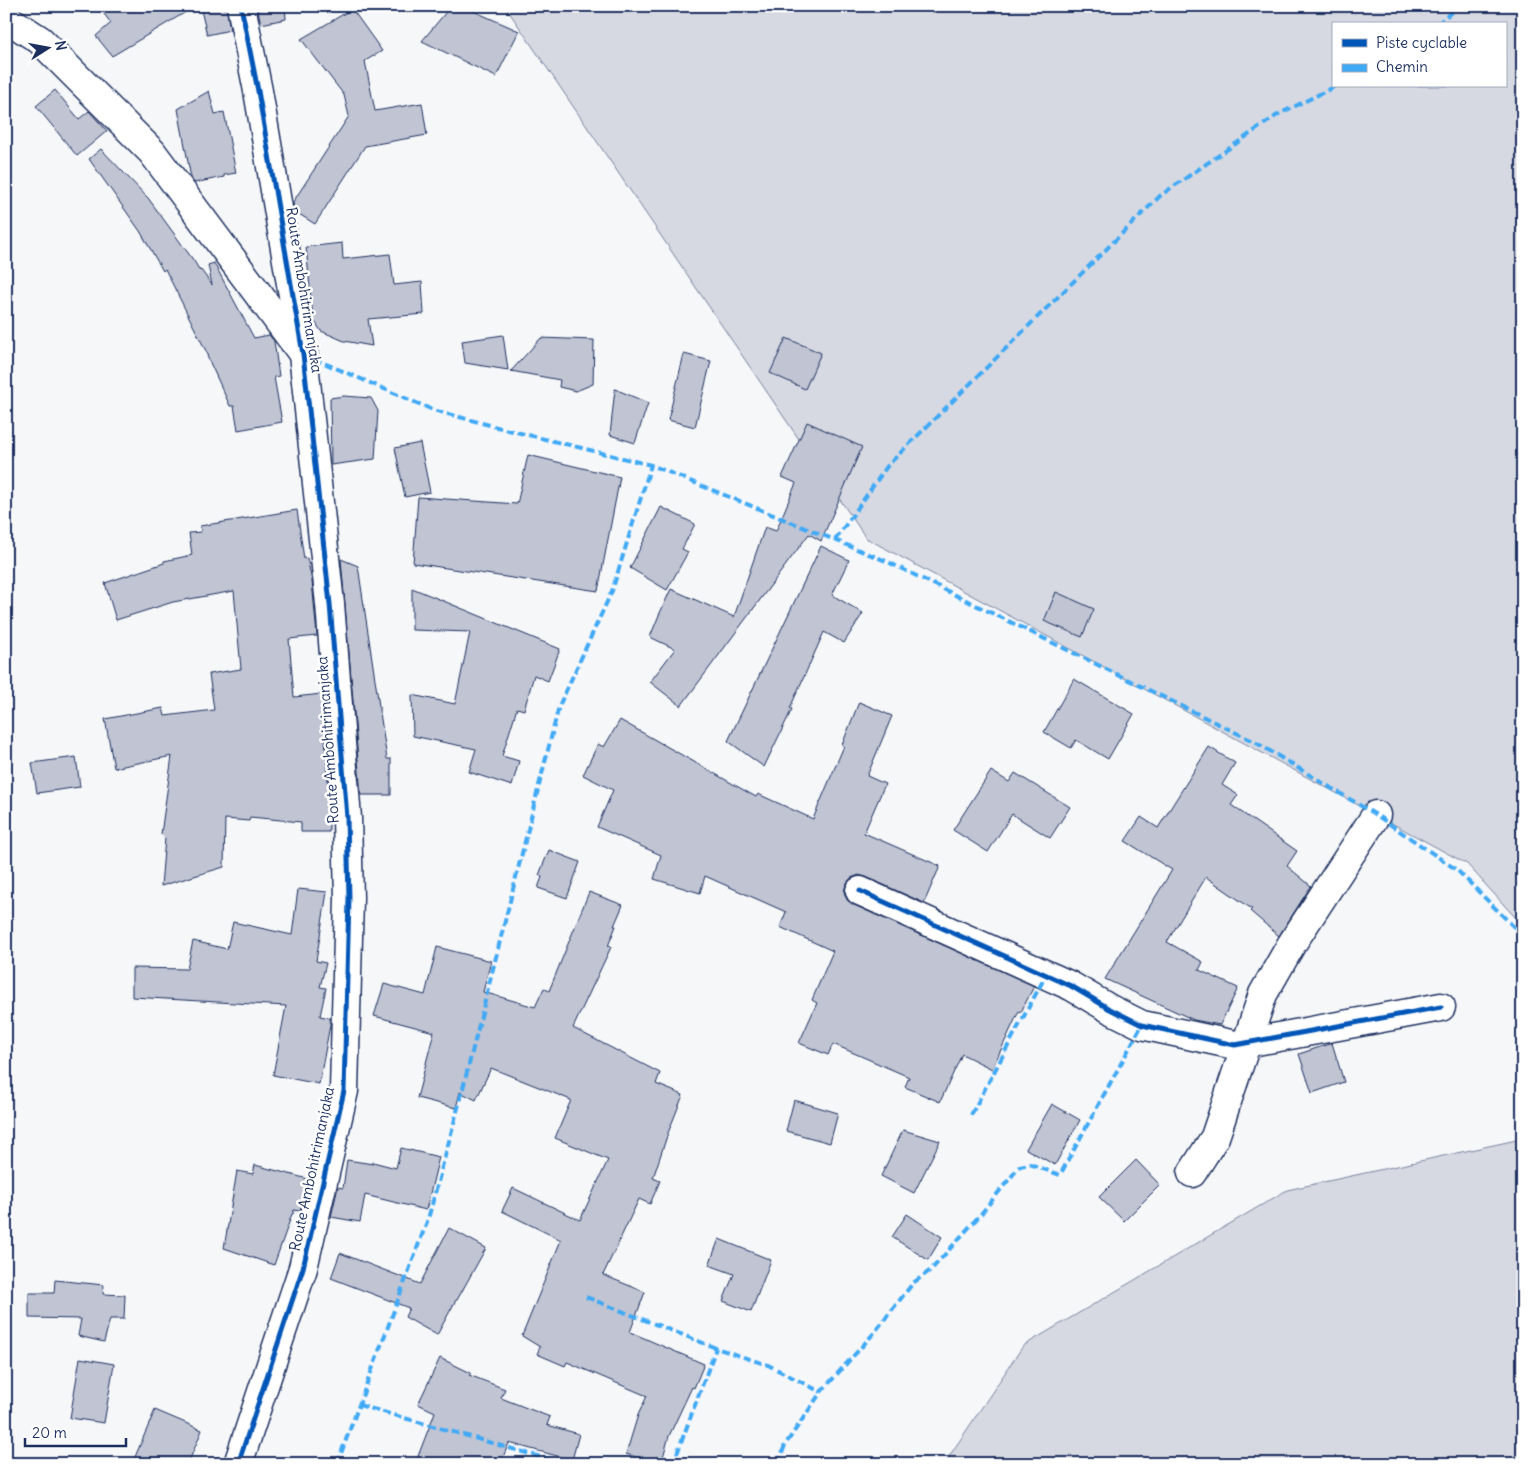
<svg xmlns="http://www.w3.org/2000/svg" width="1529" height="1470" font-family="Delius,sans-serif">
  <rect width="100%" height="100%" fill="#f6f7f9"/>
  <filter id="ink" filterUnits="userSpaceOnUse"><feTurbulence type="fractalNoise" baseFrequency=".02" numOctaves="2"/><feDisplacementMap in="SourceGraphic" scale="10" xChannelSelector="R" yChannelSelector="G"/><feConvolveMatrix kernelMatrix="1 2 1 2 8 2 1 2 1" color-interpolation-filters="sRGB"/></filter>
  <g filter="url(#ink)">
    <g fill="#d6d9e2" stroke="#7884a0" fill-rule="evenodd">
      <path d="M505 6H1523V926L1467 864 866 538ZM1333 24H1505V86H1333Z"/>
      <polygon points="1523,1136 1523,1464 944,1464 1023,1346 1287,1190 1521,1139"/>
    </g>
    <g fill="#c0c4d3" stroke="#1b2f5e">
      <polygon points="98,6 196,6 112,56 96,36 111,23"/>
      <polygon points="200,6 226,6 230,30 207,35"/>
      <polygon points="257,6 285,6 286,19 261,24"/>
      <polygon points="451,6 462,6 519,31 496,77 422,41"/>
      <polygon points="352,9 382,51 365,61 375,111 422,103 427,135 365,146 315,224 294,211 293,202 349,116 344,95 301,39"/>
      <polygon points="55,90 79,119 89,111 107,131 77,156 36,106"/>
      <polygon points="209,91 215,114 224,112 236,173 224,175 224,177 194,183 191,178 178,109"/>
      <polygon points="101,149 148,198 194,261 200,271 201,270 212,285 208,265 214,263 254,338 269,335 274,341 279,376 274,377 282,422 238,430 234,406 230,406 207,356 208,355 165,269 163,271 140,231 89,159"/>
      <polygon points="342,243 343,259 390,254 394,285 422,282 424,314 368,319 372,346 344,341 321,331 313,319 306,247"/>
      <polygon points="503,335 508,370 465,363 462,341"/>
      <polygon points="541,338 594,340 593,384 576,391 559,387 560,380 511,371"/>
      <polygon points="786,338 821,353 805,389 770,373"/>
      <polygon points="684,354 711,361 695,427 668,420"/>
      <polygon points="615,389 648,403 635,443 610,435"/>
      <polygon points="344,396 371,398 378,411 375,459 331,465 330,398"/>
      <polygon points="807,422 862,447 821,541 809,534 681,706 650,682 675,649 650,637 659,615 671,589 734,617 765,527 776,531 796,483 782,477"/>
      <polygon points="420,443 430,492 405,497 395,448"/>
      <polygon points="528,455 620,477 598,591 413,563 418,497 517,504"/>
      <polygon points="661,507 695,524 682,549 688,552 667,590 630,568"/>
      <polygon points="297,510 304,559 307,558 312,581 317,636 289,639 294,697 322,694 329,795 329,832 301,832 301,822 250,817 249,821 225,819 224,867 161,886 165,838 161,834 172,756 114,768 105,719 163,708 165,716 214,710 209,674 241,669 234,591 173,602 116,620 105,583 164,563 164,561 192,555 189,533 201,532 200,526"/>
      <polygon points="821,546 849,560 832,595 863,613 844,643 824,632 790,708 792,709 764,767 728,741"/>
      <polygon points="341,559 358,566 387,759 391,759 391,795 361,795"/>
      <polygon points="412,588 560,649 548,681 534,675 524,710 517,708 502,756 519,761 512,786 469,772 476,749 413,736 412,695 455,704 470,632 412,630"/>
      <polygon points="1056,592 1094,609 1082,637 1044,621"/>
      <polygon points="1074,679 1134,714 1108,759 1076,740 1071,748 1044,732"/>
      <polygon points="859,702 892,716 867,776 885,784 864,833 940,866 924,903 866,877 859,875 851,878 846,884 844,892 847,900 854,905 1034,986 1021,1012 1019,1011 992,1069 962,1054 940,1102 905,1087 909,1077 833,1044 828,1055 799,1043 817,1003 812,1000 833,951 780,927 786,912 705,876 700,893 654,879 661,855 597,827 613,790 583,775 598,744 604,747 620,720 756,797 758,794 813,819 844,746 842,745"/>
      <polygon points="1209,747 1235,763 1222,785 1238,795 1231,805 1297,851 1287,866 1311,886 1279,936 1250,911 1252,909 1206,877 1167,942 1203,962 1199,970 1238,988 1220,1025 1194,1020 1105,979 1172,870 1125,841 1141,817 1158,828"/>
      <polygon points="76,757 80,787 37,793 32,763"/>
      <polygon points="991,771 1009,782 1015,773 1070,807 1050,838 1012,814 988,852 953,830"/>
      <polygon points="549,850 580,862 567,898 538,888 542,877 539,875"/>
      <polygon points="298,889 327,892 316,961 326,963 320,987 326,988 320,1016 330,1018 330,1025 319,1084 273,1075 286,1006 132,997 132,968 187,969 193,941 227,949 233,922 292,935"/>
      <polygon points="589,892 623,905 614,926 616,926 608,946 611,947 573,1028 660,1073 656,1084 683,1095 668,1133 653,1178 660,1181 650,1204 639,1199 603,1275 645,1292 630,1332 704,1364 694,1388 692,1387 669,1436 661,1464 626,1454 638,1415 647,1396 567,1362 565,1366 537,1354 540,1347 522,1336 561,1240 502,1211 513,1188 580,1220 608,1160 555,1138 571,1100 491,1068 476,1100 460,1092 456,1108 417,1098 434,1032 374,1016 384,984 425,995 437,947 491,961 483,992 535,1007 544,988 549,991"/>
      <polygon points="1332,1043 1344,1082 1312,1093 1299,1054"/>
      <polygon points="794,1100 838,1113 830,1143 786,1131"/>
      <polygon points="1052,1104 1080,1120 1055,1165 1026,1149"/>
      <polygon points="903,1130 940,1141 914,1193 881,1176"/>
      <polygon points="401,1148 439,1157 426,1210 365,1195 360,1222 331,1217 338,1187 343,1188 347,1160 373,1164 373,1162 396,1168"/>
      <polygon points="1136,1160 1160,1185 1124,1221 1099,1197"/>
      <polygon points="255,1165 308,1179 300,1211 294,1210 293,1214 292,1214 274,1265 224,1248 237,1171 253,1174"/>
      <polygon points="907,1214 942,1237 928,1260 892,1237"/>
      <polygon points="449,1228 486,1248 457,1300 456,1300 437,1335 405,1317 409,1308 331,1278 340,1253 420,1284"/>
      <polygon points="719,1239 771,1260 751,1312 723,1301 734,1274 709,1265"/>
      <polygon points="55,1280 104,1285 103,1294 125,1295 124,1319 110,1319 104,1342 78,1336 81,1319 29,1318 29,1293 54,1293"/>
      <polygon points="80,1358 114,1364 104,1423 70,1418"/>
      <polygon points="440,1358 471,1373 469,1375 505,1389 501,1398 550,1417 547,1425 579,1434 572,1460 509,1443 500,1464 415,1464 435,1412 418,1404"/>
      <polygon points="155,1410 202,1430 188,1464 132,1464"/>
    </g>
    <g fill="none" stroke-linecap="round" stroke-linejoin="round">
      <defs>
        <g id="street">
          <polyline points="6,18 40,40 152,152 303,354"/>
          <polyline points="860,891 1071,986 1110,1009 1142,1025 1235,1045 1441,1007"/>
          <polyline points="1192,1173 1215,1137 1263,994 1291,945 1376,815"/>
        </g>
        <polyline id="secondary" points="238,1464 303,1268 344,1091 349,898 347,818 330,604 303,354 258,91 241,6"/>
      </defs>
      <use href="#street" stroke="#1b2f5e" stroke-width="31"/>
      <use href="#secondary" stroke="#1b2f5e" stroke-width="31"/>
      <use href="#street" stroke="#fff" stroke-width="28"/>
      <use href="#secondary" stroke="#fff" stroke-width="28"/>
      <g stroke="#3fa9f5" stroke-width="4" stroke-dasharray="8 4" stroke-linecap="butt">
        <polyline points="1437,24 1459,6"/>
        <polyline points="303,354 433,410 512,431 651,465 886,561 1255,742 1376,815 1457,870 1523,936"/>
        <polyline points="835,540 888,465 1161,195 1279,114 1336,86"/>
        <polyline points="971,1115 1046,975"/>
        <polyline points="586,1297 716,1348 768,1365 821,1392"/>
        <polyline points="359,1405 565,1464"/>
        <polyline points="337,1464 428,1219 459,1104 559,706 612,591 651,465"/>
        <polyline points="671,1464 675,1459 716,1348"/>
        <polyline points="778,1464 785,1445 821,1392 874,1333 913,1283 931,1270 980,1215 1020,1166 1030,1164 1060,1175 1142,1025"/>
      </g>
      <defs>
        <g id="cycleway">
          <polyline points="860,891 1071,986 1110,1009 1142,1025 1235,1045 1441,1007"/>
          <polyline points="238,1464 303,1268 344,1091 349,898 347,818 330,604 303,354 258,91 241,6"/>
        </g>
      </defs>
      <use href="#cycleway" stroke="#fff" stroke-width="8"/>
      <use href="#cycleway" stroke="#0057b8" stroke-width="5"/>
    </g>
  </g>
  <g text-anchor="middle" stroke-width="5" stroke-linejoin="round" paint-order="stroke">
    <g font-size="15" fill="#1b2f5e" stroke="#fff">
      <text transform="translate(304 290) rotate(81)" y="5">Route Ambohitrimanjaka</text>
      <text transform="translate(328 740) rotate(-94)" y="5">Route Ambohitrimanjaka</text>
      <text transform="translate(312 1169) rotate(-78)" y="5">Route Ambohitrimanjaka</text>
    </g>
  </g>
  <rect width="1529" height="1470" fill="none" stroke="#fff" stroke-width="25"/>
  <rect x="12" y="12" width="1504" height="1445" fill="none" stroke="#1b2f5e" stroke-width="2" filter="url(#ink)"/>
  <rect x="1332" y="22" width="175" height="65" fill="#ffffff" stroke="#a4acbf"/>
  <rect x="1342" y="39" width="25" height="8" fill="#0057b8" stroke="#a4acbf"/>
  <text x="1376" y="48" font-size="15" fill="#1b2f5e">Piste cyclable</text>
  <rect x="1342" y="64" width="25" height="8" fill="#3fa9f5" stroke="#a4acbf"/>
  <text x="1376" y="72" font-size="15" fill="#1b2f5e">Chemin</text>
  <g transform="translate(48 48) rotate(79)" stroke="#ffffff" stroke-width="4" paint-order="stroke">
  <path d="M0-4L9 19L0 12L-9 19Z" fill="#1b2f5e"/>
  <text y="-8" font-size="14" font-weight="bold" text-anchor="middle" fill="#1b2f5e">N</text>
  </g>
  <path d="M25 1438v8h101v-8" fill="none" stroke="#1b2f5e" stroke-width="2.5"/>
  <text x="32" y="1438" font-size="15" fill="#1b2f5e" stroke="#ffffff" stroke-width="4" paint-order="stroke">20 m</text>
</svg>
